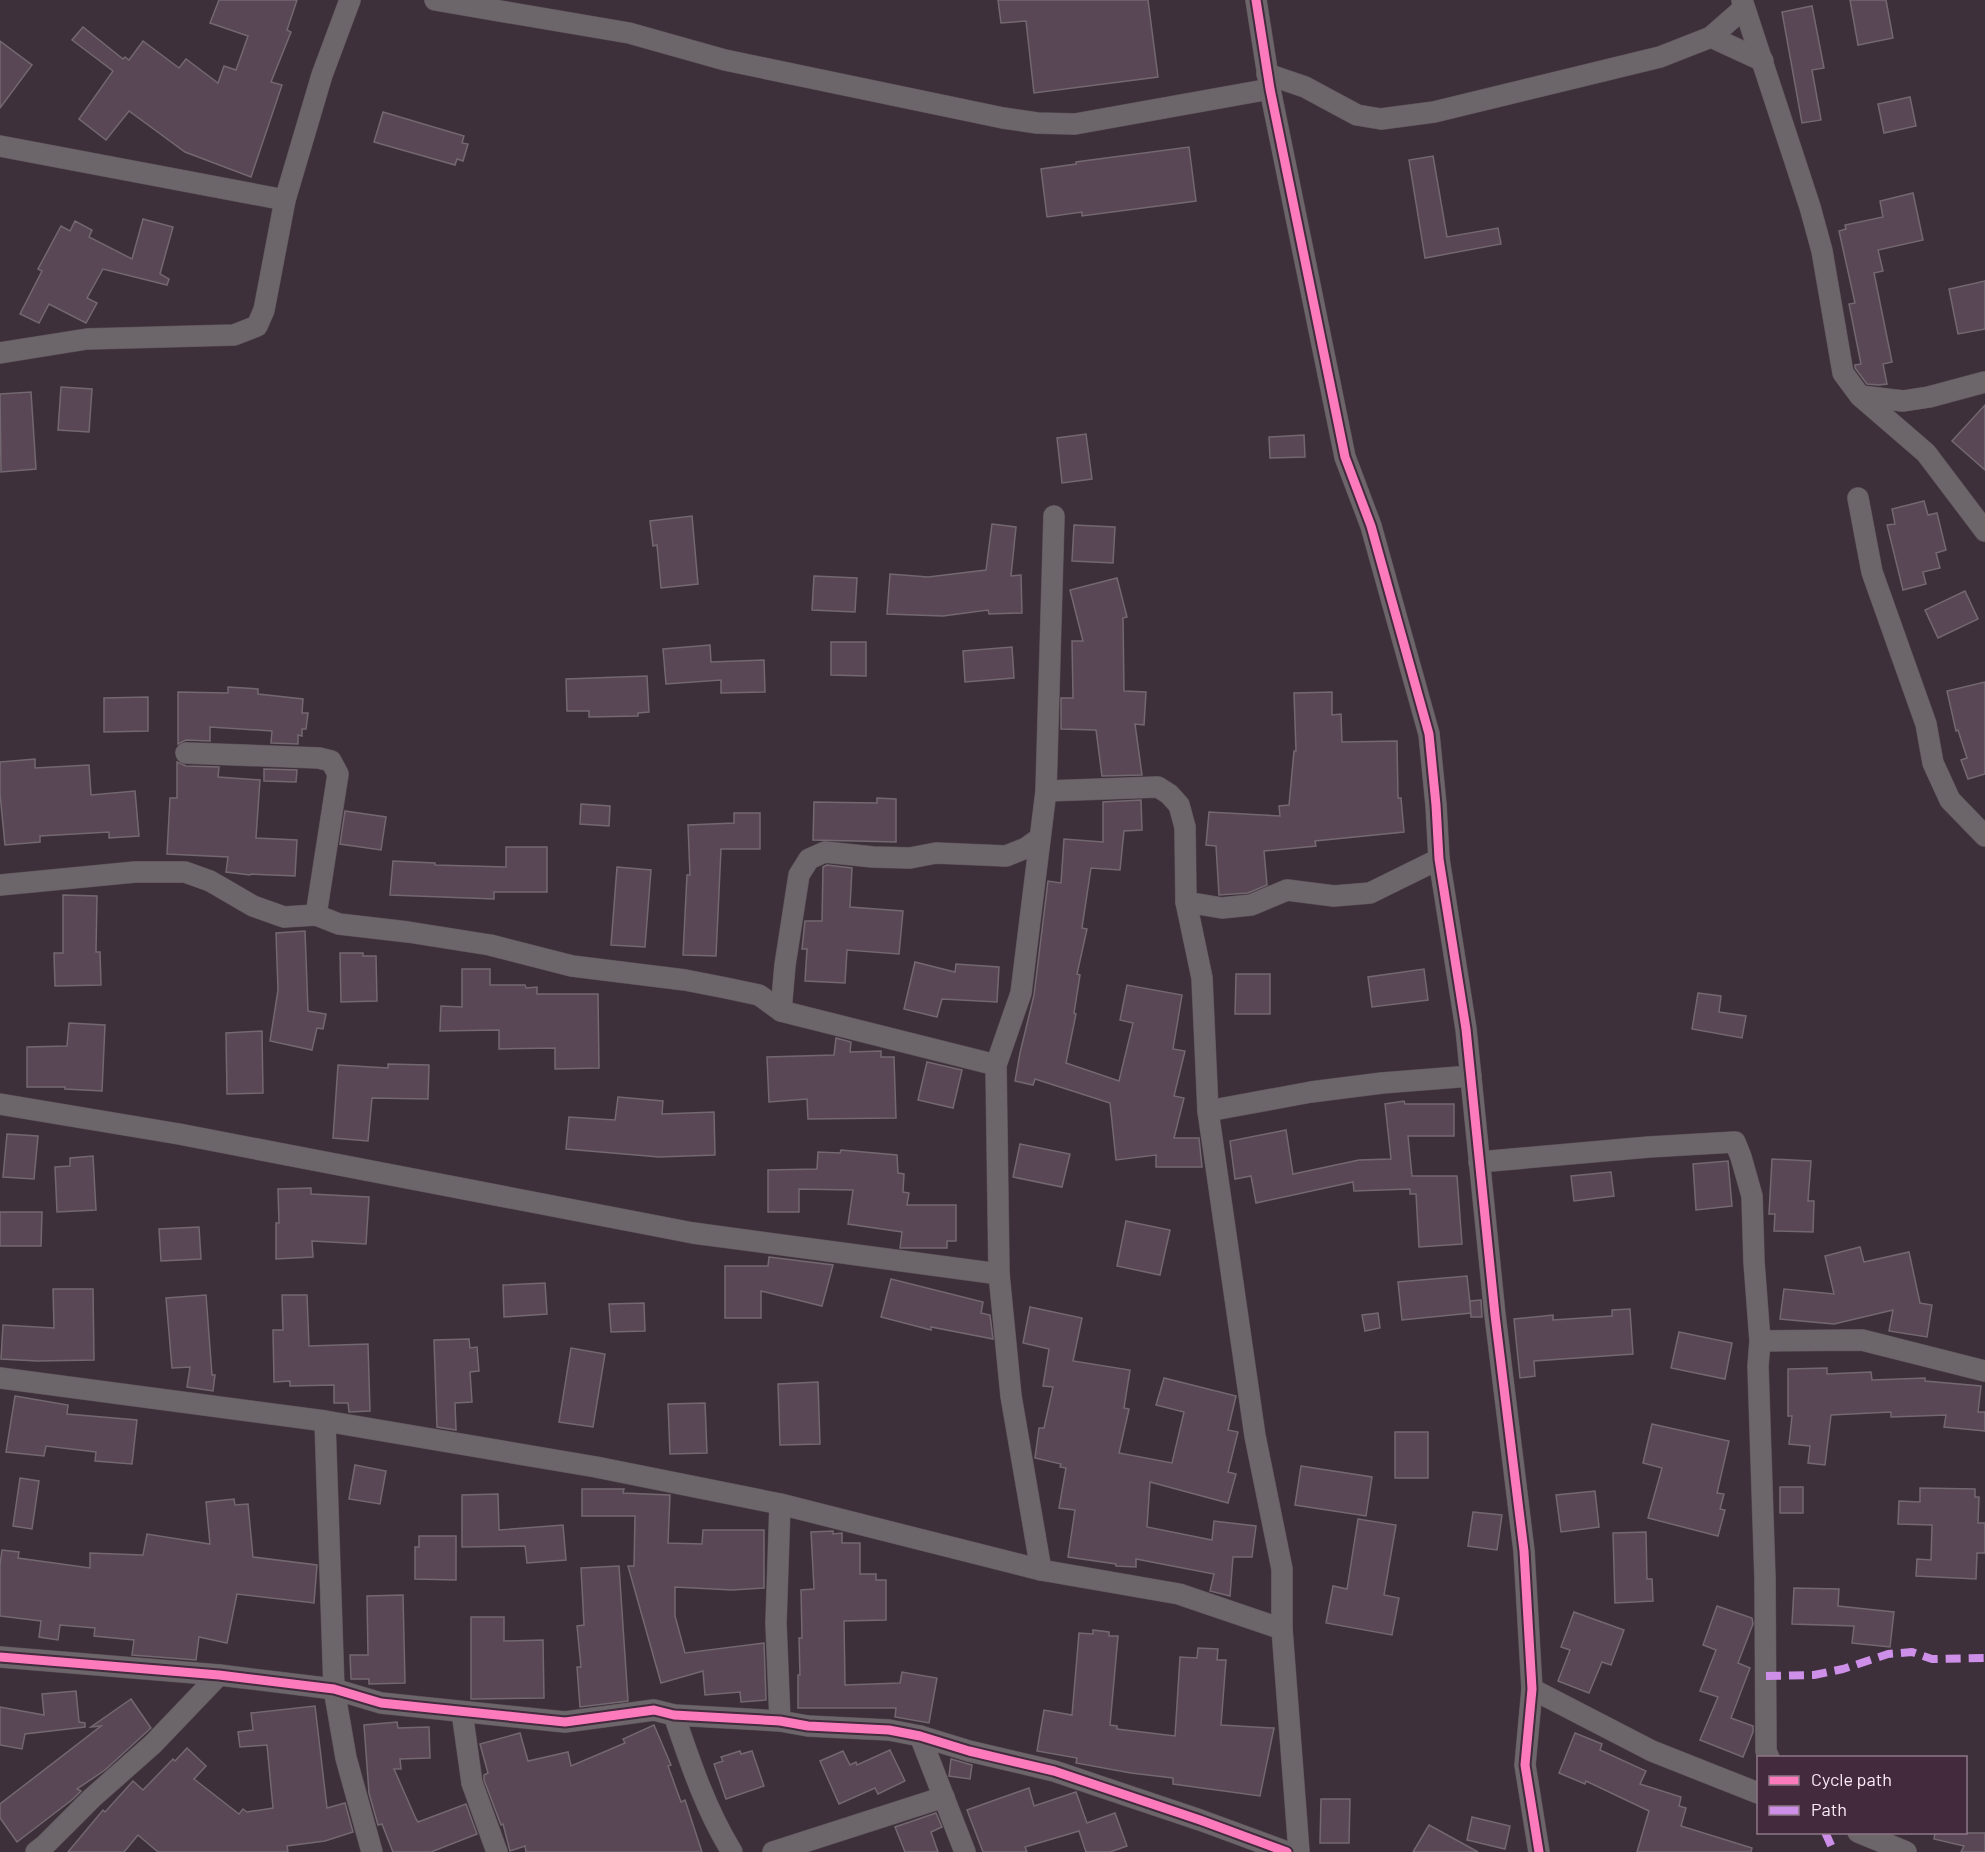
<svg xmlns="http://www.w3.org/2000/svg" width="1985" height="1852" font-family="Barlow,sans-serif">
  <rect width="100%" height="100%" fill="#3d303a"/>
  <g fill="#594755" stroke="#736870" stroke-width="1.5">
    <polygon points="219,0 297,0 287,30 291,32 271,82 282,85 251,177 185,152 129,111 106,140 79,119 113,71 72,40 83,27 123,59 125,57 129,60 143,41 179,68 186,59 218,83 224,66 236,70 248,36 210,23"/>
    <polygon points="998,0 1148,0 1158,77 1034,93 1026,21 1001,23"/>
    <polygon points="1850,0 1886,0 1893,38 1858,45"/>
    <polygon points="1812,6 1824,68 1812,70 1821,120 1802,123 1782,12"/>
    <polygon points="0,41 32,65 0,108"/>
    <polygon points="1910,97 1916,126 1884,133 1878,104"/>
    <polygon points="383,112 464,136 462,143 468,144 463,161 457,159 455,165 374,142"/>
    <polygon points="1189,147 1196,201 1082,216 1082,212 1047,217 1041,169 1076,164 1076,162"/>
    <polygon points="1433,156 1447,237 1498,228 1501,244 1425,258 1409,160"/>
    <polygon points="1913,193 1923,240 1878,250 1883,271 1874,273 1892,362 1883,364 1887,384 1879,385 1867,384 1855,368 1855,365 1861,364 1849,304 1855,303 1839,231 1846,229 1845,225 1883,217 1880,201"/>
    <polygon points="143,219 173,227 160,274 169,279 167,285 103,269 87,298 97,303 86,323 49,304 39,323 20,314 42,271 38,269 61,226 70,231 75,221 92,230 89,237 132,259"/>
    <polygon points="1985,281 1985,329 1958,334 1949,289"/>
    <polygon points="61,387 92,389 89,432 58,430"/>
    <polygon points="31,392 36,469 1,472 0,394"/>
    <polygon points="1985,405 1985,470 1952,441"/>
    <polygon points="1086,434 1092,479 1062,483 1057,438"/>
    <polygon points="1304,435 1305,457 1270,458 1269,437"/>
    <polygon points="1924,501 1928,515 1937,513 1946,550 1936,553 1940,568 1923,572 1926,584 1903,590 1887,525 1895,524 1892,509"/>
    <polygon points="692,516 698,584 661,588 657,545 653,546 650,521"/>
    <polygon points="992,524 1016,527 1011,576 1021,575 1022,613 989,614 988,610 943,616 887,614 890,574 928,577 986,570"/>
    <polygon points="1074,525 1115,527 1113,563 1072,561"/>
    <polygon points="814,576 857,578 855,612 812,610"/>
    <polygon points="1117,578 1127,617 1123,618 1124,691 1146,692 1144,725 1135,724 1142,775 1102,776 1096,730 1061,729 1061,698 1073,698 1072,641 1083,641 1070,590"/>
    <polygon points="1965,591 1978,619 1938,638 1925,610"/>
    <polygon points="831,642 866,642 866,676 831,675"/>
    <polygon points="710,645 711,662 764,660 765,692 721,693 721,680 666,684 663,649"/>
    <polygon points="1012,647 1014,678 965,682 963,651"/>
    <polygon points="647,676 649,712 638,713 638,716 589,717 589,711 567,711 566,679"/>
    <polygon points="1985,682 1985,774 1968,779 1961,760 1967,758 1958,730 1956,731 1947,691"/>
    <polygon points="228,687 258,689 258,694 303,699 302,713 308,713 306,729 302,729 302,736 298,735 298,744 271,743 272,731 210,727 210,741 186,740 178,744 178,692 228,693"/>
    <polygon points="1332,692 1332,715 1341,714 1342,742 1397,741 1398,798 1401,798 1404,832 1315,841 1316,846 1264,851 1267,885 1248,893 1219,895 1216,846 1206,845 1209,812 1280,816 1279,806 1289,805 1294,751 1296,751 1294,693"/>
    <polygon points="148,697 148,731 104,732 104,698"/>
    <polygon points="35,759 35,768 89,765 91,795 135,791 139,836 109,838 109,832 40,836 40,842 5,845 0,794 0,762"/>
    <polygon points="177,762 186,766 219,767 218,777 260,780 256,838 297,840 295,876 251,874 250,875 226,872 228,857 167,854 170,798 177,798"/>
    <polygon points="264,769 297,770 296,782 264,781"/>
    <polygon points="877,798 896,799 896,842 813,840 814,802 877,803"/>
    <polygon points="1141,800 1142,830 1124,831 1120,870 1091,868 1082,928 1087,929 1077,974 1080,975 1074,1013 1076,1014 1066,1063 1119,1081 1133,1023 1120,1020 1127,985 1182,995 1173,1049 1185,1051 1174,1096 1184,1098 1174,1138 1199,1138 1202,1167 1156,1167 1156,1155 1116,1160 1110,1103 1035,1079 1033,1085 1015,1081 1020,1053 1034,995 1048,881 1061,883 1064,839 1103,842 1103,802"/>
    <polygon points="581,804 610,806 609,826 580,824"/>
    <polygon points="345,811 386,817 381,850 340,844"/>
    <polygon points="734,813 760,813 760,849 721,849 716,956 683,955 687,875 690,875 688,825 734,823"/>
    <polygon points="506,847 547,847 547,892 494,892 494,899 390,895 393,861 435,863 435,865 506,867"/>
    <polygon points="827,865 852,868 850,907 903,911 899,954 847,950 845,983 805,981 807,949 802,949 805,921 822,921 823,867"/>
    <polygon points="617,867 651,870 645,947 611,945"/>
    <polygon points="63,895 97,896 96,952 100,952 101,985 55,986 54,953 63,953"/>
    <polygon points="305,931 308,1011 326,1014 323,1029 317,1028 312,1050 270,1041 278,990 276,933"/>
    <polygon points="340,953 363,953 363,956 376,956 377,1001 341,1002"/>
    <polygon points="915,962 955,972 956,964 999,967 997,1002 942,999 937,1017 904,1009"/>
    <polygon points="462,969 490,969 490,985 525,985 526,988 537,987 537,994 598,994 599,1068 555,1069 555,1048 499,1049 499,1030 440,1031 441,1006 462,1007"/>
    <polygon points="1424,969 1428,1000 1372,1007 1368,977"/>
    <polygon points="1236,974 1270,974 1270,1014 1235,1014"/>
    <polygon points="1698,993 1721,996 1719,1012 1746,1016 1742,1038 1692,1029"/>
    <polygon points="69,1023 105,1025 102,1091 65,1089 65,1087 27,1087 27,1047 67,1046"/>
    <polygon points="262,1031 263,1093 227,1094 226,1033"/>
    <polygon points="836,1038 851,1042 850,1052 881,1051 881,1057 894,1057 896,1118 808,1119 807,1099 769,1102 767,1057 834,1055"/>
    <polygon points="927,1062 962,1070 953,1108 918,1100"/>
    <polygon points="388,1064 429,1065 428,1099 372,1098 368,1141 333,1138 338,1065 388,1068"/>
    <polygon points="618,1097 663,1101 662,1114 714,1112 715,1155 659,1157 566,1149 569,1117 615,1120"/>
    <polygon points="1404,1101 1405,1104 1454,1104 1454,1136 1408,1136 1412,1176 1457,1176 1462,1244 1419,1247 1416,1194 1410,1194 1410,1189 1354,1191 1353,1182 1256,1203 1251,1176 1235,1179 1230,1141 1286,1130 1293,1174 1359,1160 1391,1159 1385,1104"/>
    <polygon points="7,1134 38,1136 34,1179 3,1177"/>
    <polygon points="1020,1144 1070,1154 1062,1187 1013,1177"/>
    <polygon points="841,1150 897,1155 898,1173 904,1174 903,1192 909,1193 907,1205 956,1205 956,1241 947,1241 947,1248 900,1248 902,1232 848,1224 853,1190 799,1189 799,1212 768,1212 768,1170 817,1169 818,1152 840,1153"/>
    <polygon points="93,1156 96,1210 57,1212 55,1167 70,1166 70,1158"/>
    <polygon points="1772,1159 1811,1161 1808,1201 1814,1201 1813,1232 1774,1231 1775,1214 1769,1214"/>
    <polygon points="1728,1161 1732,1206 1696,1210 1693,1164"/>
    <polygon points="1611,1172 1614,1196 1574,1201 1571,1176"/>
    <polygon points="311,1188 311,1194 369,1197 366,1244 312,1241 313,1257 276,1259 276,1223 279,1223 278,1189"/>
    <polygon points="0,1212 42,1212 41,1246 0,1246"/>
    <polygon points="1126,1221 1170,1230 1160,1275 1117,1266"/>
    <polygon points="199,1227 201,1259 161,1261 159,1229"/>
    <polygon points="1860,1247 1864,1262 1909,1252 1920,1303 1932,1305 1927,1337 1889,1331 1893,1310 1834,1324 1780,1319 1784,1289 1834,1294 1825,1256"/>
    <polygon points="769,1257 833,1265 822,1306 761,1291 761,1318 725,1318 725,1266 768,1266"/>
    <polygon points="1467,1276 1471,1313 1402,1320 1398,1282"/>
    <polygon points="891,1279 983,1302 981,1313 990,1315 993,1339 931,1327 931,1330 881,1317"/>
    <polygon points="545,1283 547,1314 504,1317 503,1285"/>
    <polygon points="53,1289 93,1289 94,1360 37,1361 1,1359 3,1325 54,1328"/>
    <polygon points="206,1295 212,1375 215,1375 213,1391 187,1387 190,1367 172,1368 166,1298"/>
    <polygon points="282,1295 307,1295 309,1346 368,1344 370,1411 349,1412 348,1403 334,1403 334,1385 290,1386 290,1381 274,1382 273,1330 283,1330"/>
    <polygon points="1481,1300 1482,1317 1471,1317 1470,1301"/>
    <polygon points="644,1303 645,1331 611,1332 609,1304"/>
    <polygon points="1030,1307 1082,1318 1073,1361 1130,1370 1124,1408 1129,1409 1119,1453 1172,1463 1184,1412 1156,1405 1164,1378 1236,1396 1228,1430 1238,1432 1228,1472 1236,1474 1228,1503 1150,1482 1147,1527 1212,1540 1214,1521 1256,1526 1252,1557 1233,1557 1230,1596 1210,1591 1214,1574 1136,1559 1136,1567 1116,1566 1116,1564 1068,1557 1075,1510 1059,1508 1066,1468 1060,1467 1061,1464 1035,1458 1039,1428 1044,1428 1053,1387 1043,1386 1049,1349 1023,1343"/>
    <polygon points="1630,1309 1633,1354 1534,1361 1535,1376 1520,1378 1514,1319 1553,1315 1553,1320 1612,1316 1612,1310"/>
    <polygon points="1378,1313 1380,1328 1365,1331 1362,1315"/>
    <polygon points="1679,1332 1732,1343 1725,1379 1671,1368"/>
    <polygon points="469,1339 470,1348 477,1347 479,1371 470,1372 472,1402 455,1403 456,1430 437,1427 434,1340"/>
    <polygon points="571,1348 605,1354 593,1427 559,1422"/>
    <polygon points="1827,1368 1827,1374 1871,1372 1872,1380 1925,1378 1925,1381 1981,1386 1978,1412 1985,1412 1985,1431 1944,1427 1946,1415 1891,1417 1891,1412 1831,1415 1825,1465 1808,1463 1810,1446 1789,1444 1792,1416 1788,1416 1788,1369"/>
    <polygon points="818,1382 820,1444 780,1445 778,1384"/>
    <polygon points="15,1396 68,1405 67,1414 137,1420 132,1464 95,1461 96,1452 46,1446 44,1456 6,1452"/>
    <polygon points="705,1403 707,1453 670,1454 668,1404"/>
    <polygon points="1652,1424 1729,1441 1717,1493 1724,1494 1720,1509 1725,1510 1718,1536 1648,1518 1662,1468 1643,1463"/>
    <rect x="1395" y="1432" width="33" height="46"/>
    <polygon points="355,1465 386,1471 380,1504 349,1499"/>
    <polygon points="1301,1466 1372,1477 1366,1516 1295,1505"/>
    <polygon points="20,1478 39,1481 32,1529 13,1526"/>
    <rect x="1780" y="1487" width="23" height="26"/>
    <polygon points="1920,1488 1975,1489 1975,1497 1979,1497 1978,1523 1985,1523 1985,1553 1977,1553 1976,1579 1916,1576 1917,1559 1931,1560 1932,1525 1898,1524 1899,1501 1920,1502"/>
    <polygon points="582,1489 624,1489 623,1493 670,1495 668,1543 702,1544 703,1530 764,1530 764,1588 732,1590 675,1587 675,1616 685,1653 764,1643 766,1700 741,1702 740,1692 705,1695 703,1671 661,1683 628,1566 634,1566 635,1516 582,1516"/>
    <polygon points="1595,1491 1599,1527 1561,1532 1556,1495"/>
    <polygon points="498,1494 499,1530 563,1525 566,1560 527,1563 525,1546 462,1547 462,1495"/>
    <polygon points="234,1499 235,1505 248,1504 253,1557 317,1565 314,1603 237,1594 227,1643 199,1637 196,1660 132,1655 134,1640 94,1636 95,1628 60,1625 58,1640 39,1637 41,1621 0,1616 0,1565 2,1550 19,1552 18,1558 90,1568 90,1553 143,1555 147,1534 210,1544 206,1502"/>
    <polygon points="1473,1512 1502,1515 1497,1550 1468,1546"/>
    <polygon points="1358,1519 1396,1525 1384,1595 1399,1598 1392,1635 1326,1623 1333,1586 1347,1589"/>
    <polygon points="833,1531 833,1534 842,1533 842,1543 860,1543 860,1574 876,1574 876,1580 886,1580 886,1620 844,1621 845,1685 900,1683 902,1672 937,1678 929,1723 895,1717 896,1708 798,1708 798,1675 800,1675 799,1638 802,1638 801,1590 814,1589 811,1532"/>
    <polygon points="1646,1532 1647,1579 1652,1579 1653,1601 1615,1603 1613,1533"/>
    <polygon points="419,1536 456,1536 456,1580 415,1579 415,1547 419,1547"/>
    <polygon points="619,1566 628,1701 580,1707 577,1667 581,1667 577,1626 584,1625 581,1568"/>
    <polygon points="1794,1588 1839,1589 1838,1606 1894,1612 1890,1647 1852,1643 1854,1626 1792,1624"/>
    <polygon points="403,1595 405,1683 369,1684 369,1679 351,1679 350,1655 368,1655 367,1596"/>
    <polygon points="1717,1606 1752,1618 1753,1624 1738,1663 1750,1668 1731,1718 1753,1726 1753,1732 1743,1757 1700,1740 1718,1697 1700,1691 1716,1650 1703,1645"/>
    <polygon points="1574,1612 1624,1630 1611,1665 1602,1662 1589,1693 1558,1681 1570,1650 1561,1647"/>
    <polygon points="471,1617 504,1617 504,1641 543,1640 544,1698 471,1699"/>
    <polygon points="1093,1630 1109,1632 1109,1636 1118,1636 1110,1725 1117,1726 1117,1729 1175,1736 1180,1657 1197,1658 1198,1648 1218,1649 1217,1660 1226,1660 1221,1725 1274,1728 1260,1796 1173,1784 1173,1778 1131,1773 1076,1763 1077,1758 1037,1751 1044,1710 1072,1715 1079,1633 1093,1634"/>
    <polygon points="76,1691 79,1722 85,1723 85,1727 25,1734 22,1749 0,1745 0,1707 44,1715 42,1694"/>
    <polygon points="131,1699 151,1728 105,1770 77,1789 81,1791 73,1799 17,1842 0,1818 0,1804 101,1726 91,1727"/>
    <polygon points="315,1706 327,1808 345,1803 353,1832 325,1841 287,1846 288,1852 158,1852 138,1835 124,1852 68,1852 103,1810 105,1812 133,1781 143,1790 173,1759 175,1761 187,1748 206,1766 194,1779 239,1814 243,1809 247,1812 273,1808 267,1745 240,1747 238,1732 253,1730 251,1713"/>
    <polygon points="397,1722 398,1728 429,1727 430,1758 400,1759 401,1769 394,1769 416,1819 418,1822 466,1804 477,1834 431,1852 393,1852 382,1824 378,1825 369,1793 364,1725"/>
    <polygon points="654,1725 671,1765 668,1766 681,1802 685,1800 702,1852 526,1852 525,1846 510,1851 503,1824 501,1825 484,1780 484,1775 488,1773 480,1744 520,1733 528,1761 568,1752 571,1766 625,1743 623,1739"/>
    <polygon points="1575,1733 1602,1744 1600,1750 1646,1771 1640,1784 1681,1797 1679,1806 1686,1808 1681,1826 1752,1848 1751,1852 1637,1852 1649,1811 1586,1781 1585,1784 1559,1773"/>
    <polygon points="890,1750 905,1781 878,1794 875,1788 839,1804 820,1761 843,1751 850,1765 856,1762 857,1765"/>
    <polygon points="740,1751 741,1754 752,1751 764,1786 726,1799 714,1764 723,1761 721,1757"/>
    <polygon points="951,1759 972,1765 970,1779 949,1776"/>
    <polygon points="1029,1788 1034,1806 1076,1792 1087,1823 1115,1813 1127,1846 1110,1852 1086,1852 1079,1831 1025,1847 1027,1852 983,1852 967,1810"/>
    <polygon points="1321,1799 1350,1799 1349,1843 1320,1843"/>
    <polygon points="936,1813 942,1827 931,1832 938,1852 905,1852 895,1827"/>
    <polygon points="1472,1817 1510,1826 1505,1849 1467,1840"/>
    <polygon points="1429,1825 1478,1852 1413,1852"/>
    <polygon points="1935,1833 1985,1833 1985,1852 1961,1852 1964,1846 1934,1839"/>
  </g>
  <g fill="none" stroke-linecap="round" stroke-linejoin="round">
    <defs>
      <g id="minor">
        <polyline points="435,0 629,33 725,60 1003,118 1037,123 1075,124 1270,89"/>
        <polyline points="1256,0 1270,89 1345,457 1371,526 1429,734 1436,805 1439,859 1466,1029 1495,1315 1524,1551 1532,1689 1525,1765 1539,1852"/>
        <polyline points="1742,0 1810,207 1822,251 1843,373 1860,396 1926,453 1985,531"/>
        <polyline points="1711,37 1763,61"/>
        <polyline points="1267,74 1305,87 1357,115 1381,119 1434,112 1660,57 1711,37 1744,8"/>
        <polyline points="0,146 285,200"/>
        <polyline points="0,353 87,339 234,335 257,326 264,310 285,200 322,75 350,0"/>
        <polyline points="1861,396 1903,401 1929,397 1985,382"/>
        <polyline points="1858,498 1872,572 1926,724 1933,763 1950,800 1985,836"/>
        <polyline points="186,753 319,758 331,761 338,774 316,915"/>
        <polyline points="1046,791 1158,787 1169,794 1179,805 1185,827 1186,902 1202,978 1208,1111 1255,1436 1282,1569 1282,1629 1299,1852"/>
        <polyline points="0,885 135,872 185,872 210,881 253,906 284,917 316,915 339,924 408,932 490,945 572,966 685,980 726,988 759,995 781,1011 996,1065"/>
        <polyline points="1186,902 1222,908 1251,905 1287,890 1334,896 1370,893 1439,859"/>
        <polyline points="781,1011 785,965 799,875 809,859 825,852 873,857 910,858 936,853 1006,856 1026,848 1040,838"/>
        <polyline points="0,1104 179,1134 693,1233 999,1274"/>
        <polyline points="1208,1111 1311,1092 1382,1083 1471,1076"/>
        <polyline points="1479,1162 1649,1147 1735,1142 1741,1157 1752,1196 1754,1262 1760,1341 1758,1366 1765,1579 1766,1751 1769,1758"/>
        <polyline points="1760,1341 1862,1340 1985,1371"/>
        <polyline points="0,1378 325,1421 596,1467 780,1504 1041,1570 1179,1594 1282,1629"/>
        <polyline points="325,1421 334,1689 346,1758 372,1852"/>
        <polyline points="1041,1570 1011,1396 999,1274 996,1065 1021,993 1046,791 1054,516"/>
        <polyline points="0,1657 219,1675 334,1689 381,1703 565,1722 654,1710 674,1715 780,1721 808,1726 889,1730 920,1736 969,1751 1054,1771 1200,1820 1287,1852"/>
        <polyline points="1532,1689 1652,1751 1758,1793"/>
        <polyline points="462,1712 472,1783 497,1852"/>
        <path d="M674 1715C690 1762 706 1810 732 1852"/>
        <polyline points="780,1721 776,1623 780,1504"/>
        <polyline points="920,1736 965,1852"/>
        <polyline points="1858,1832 1906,1852"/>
        <polyline points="36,1852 45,1845 92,1798 153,1744 219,1675"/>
        <polyline points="773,1852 944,1797"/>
      </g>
    </defs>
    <use href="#minor" stroke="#5b4f57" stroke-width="22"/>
    <use href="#minor" stroke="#6c6569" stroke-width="21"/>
    <g stroke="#ce8fe9" stroke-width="8" stroke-dasharray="15 8" stroke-linecap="butt">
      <polyline points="1766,1676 1814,1675 1843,1669 1888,1654 1912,1652 1932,1659 1985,1658"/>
      <polyline points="1825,1832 1834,1852"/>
    </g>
    <defs>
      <g id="cycleway">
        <polyline points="1256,0 1270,89 1345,457 1371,526 1429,734 1436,805 1439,859 1466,1029 1495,1315 1524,1551 1532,1689 1525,1765 1539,1852"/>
        <polyline points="0,1657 219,1675 334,1689 381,1703 565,1722 654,1710 674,1715 780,1721 808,1726 889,1730 920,1736 969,1751 1054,1771 1200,1820 1287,1852"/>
      </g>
    </defs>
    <use href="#cycleway" stroke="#432a3d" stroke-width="13"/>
    <use href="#cycleway" stroke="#fd7abc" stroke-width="9"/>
  </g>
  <rect x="1757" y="1756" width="210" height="78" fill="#432a3d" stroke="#8d7787" stroke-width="1.5"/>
  <rect x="1769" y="1776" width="30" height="9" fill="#fd7abc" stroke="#8d7787" stroke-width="1.5"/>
  <text x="1811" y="1786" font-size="18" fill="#fbebf6">Cycle path</text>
  <rect x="1769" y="1806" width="30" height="9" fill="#ce8fe9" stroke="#8d7787" stroke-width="1.5"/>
  <text x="1811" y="1816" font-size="18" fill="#fbebf6">Path</text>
</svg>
